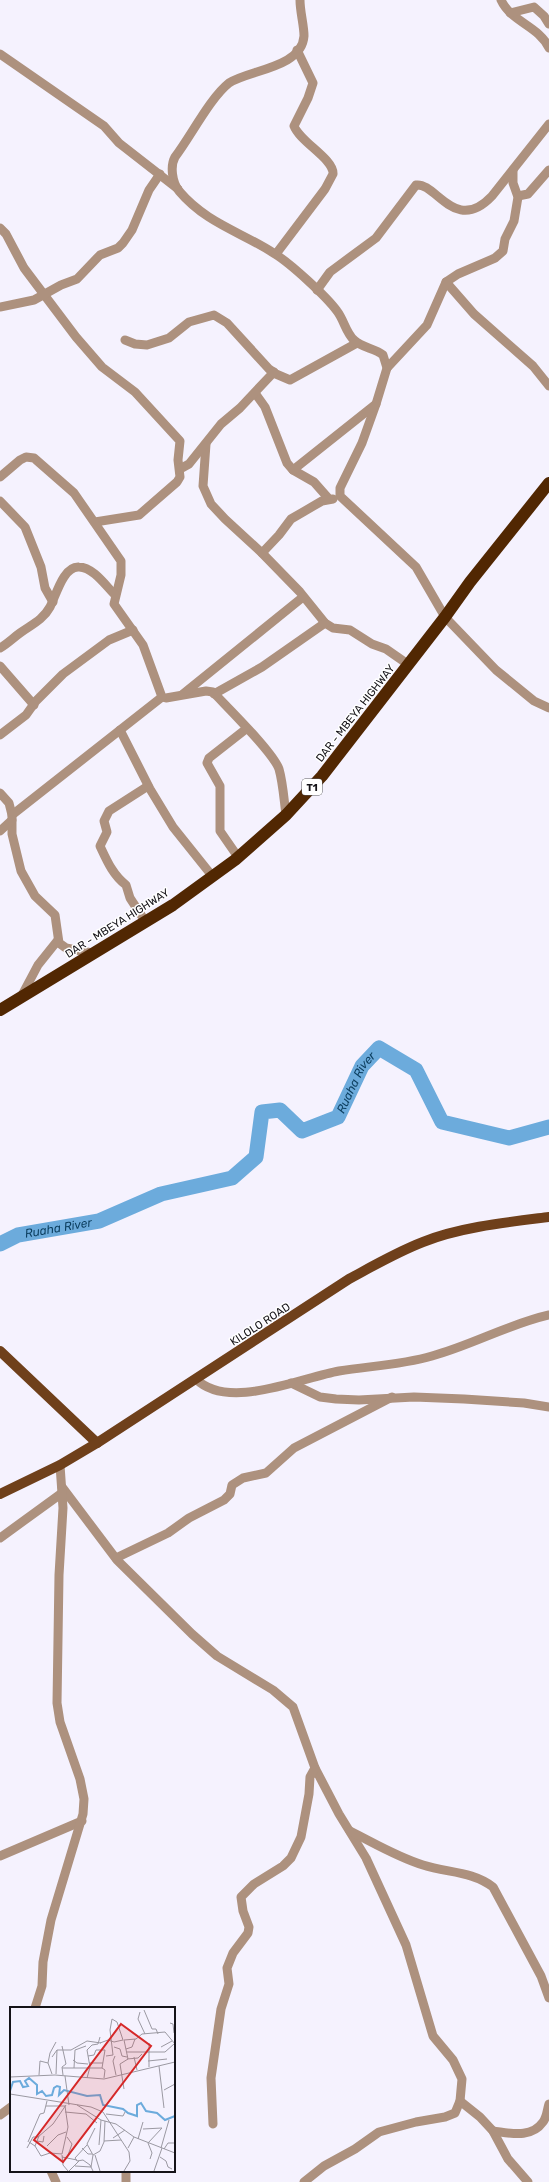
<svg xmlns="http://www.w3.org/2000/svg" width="549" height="2182" font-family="Rubik,sans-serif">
  <rect width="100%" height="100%" fill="#f5f2fe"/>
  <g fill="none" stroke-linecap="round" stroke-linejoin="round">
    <path stroke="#6cabdc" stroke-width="15" id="s1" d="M0 1244 18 1235 99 1221 161 1194 232 1178 256 1157 262 1112 280 1110 302 1131 338 1117 362 1066 379 1048 416 1070 442 1122 509 1138 549 1127"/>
    <g stroke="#ad917e" stroke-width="9">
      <path d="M300 0C300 12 304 25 304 36 302 68 248 70 229 83 210 98 191 136 175 157 170 166 172 182 179 191 207 224 242 232 275 254 291 264 326 296 337 311 344 320 346 333 354 340 362 348 375 348 383 355L387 368 376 404 362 443 340 488V496L416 567 445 617 496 670 534 701 549 708"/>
      <path d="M501 0C511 22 539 26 549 48"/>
      <polyline points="510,13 534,7 544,16 549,24"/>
      <polyline points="0,54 104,126 119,143 178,189"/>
      <polyline points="518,196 528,194 549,170"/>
      <polyline points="0,228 6,234 24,268 76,337 102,367 135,392 180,441 178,460 180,477 177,482 139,515 95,522"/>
      <path d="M276 254 325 189 333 174C334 159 300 142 294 126L308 98 313 83 297 50"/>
      <polyline points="446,282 474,314 533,366 549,386"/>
      <path d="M317 290 330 272 376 238 416 185C436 182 455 235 492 196L549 124"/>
      <polyline points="0,307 34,300 61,285 77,279 100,255 118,248 123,243 132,230 149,190 160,174"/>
      <polyline points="125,340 135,344 147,345 169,338 189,322 214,315 227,323 269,369 276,374 290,380 357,343"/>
      <polyline points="387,368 427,325 446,282 458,274 495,258 503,251 505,239 514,221 518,197 513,183 513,170"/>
      <polyline points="255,393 265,407 287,463 293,470 314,482 329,499"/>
      <polyline points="206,444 203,486 211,504 225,519 262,553 300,592 325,623 333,628 350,630 372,644 386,649 409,665"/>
      <polyline points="180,469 189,464 221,424 240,408 274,372"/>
      <polyline points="293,470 376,404"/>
      <path d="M0 477 20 460 26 457 34 458 74 493 121 561V575L114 604 143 645 162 697 166 698 206 691 213 692C227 707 273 752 279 769 283 783 284 800 286 815"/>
      <polyline points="0,501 25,527 41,567 45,588 53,602"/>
      <polyline points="262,553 279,535 291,519 322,501 333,499"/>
      <path d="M0 648C7 644 13 638 20 633 31 625 43 620 50 607 56 596 63 566 79 567 93 567 106 586 115 595"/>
      <polyline points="0,666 34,705"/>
      <polyline points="183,694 303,597"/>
      <polyline points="214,694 262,667 325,623"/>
      <polyline points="120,730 150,789 173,827 213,877"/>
      <polyline points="0,735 26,715 36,701 63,674 109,640 133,630"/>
      <polyline points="0,793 9,803 12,815 12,834 21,871 35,896 55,915 59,943 66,948 92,953"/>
      <polyline points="12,815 162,697"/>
      <polyline points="0,831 12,820"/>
      <polyline points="238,857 220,831 220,786 207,763 209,758 246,729"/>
      <path d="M145 921 130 898 126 885C113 875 107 861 100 846L107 832 104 821 109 811 148 786"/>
      <polyline points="21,997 38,965 58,940"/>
      <path d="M196 1379C228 1411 300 1378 339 1371 370 1366 401 1365 432 1356 472 1345 509 1324 549 1315"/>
      <polyline points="291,1383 320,1397 336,1399 359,1400 414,1397 464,1399 524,1403 549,1407"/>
      <polyline points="62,1487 117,1560 192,1634 217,1656 273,1690 293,1707 315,1768 339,1814 366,1858 406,1945 433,2036 453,2060 462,2079 460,2101 455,2113 445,2117 416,2122 379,2132 355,2149 324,2166 304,2182"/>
      <polyline points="0,1538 62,1493"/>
      <polyline points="116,1558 168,1533 189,1518 224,1500 230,1494 232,1485 243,1478 266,1473 294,1448 392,1397"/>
      <path d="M350 1831C374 1843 397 1857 423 1865 448 1873 472 1871 493 1887L541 1976 549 1998"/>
      <polyline points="0,1856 82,1821"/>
      <polyline points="35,2008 42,1986 43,1962 51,1920 83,1814 84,1799 80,1779 60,1722 57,1703 59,1575 63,1508 60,1465"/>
      <polyline points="460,2101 480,2117 493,2131 508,2159 528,2182"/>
      <polyline points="0,2115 11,2107"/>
      <polyline points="213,2124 211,2078 221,2009 229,1984 227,1968 233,1953 248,1933 249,1927 243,1911 241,1897 254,1884 283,1866 291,1858 301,1837 309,1794 310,1777 315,1768"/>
      <path d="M493 2131C510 2133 531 2139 543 2122 547 2117 547 2110 549 2104"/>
      <polyline points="51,2171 56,2182"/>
      <polyline points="126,2182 126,2171"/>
    </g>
    <g stroke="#6f401b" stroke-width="10">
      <polyline points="0,1351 97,1443"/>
      <path d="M0 1494 60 1465 97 1443 349 1279C373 1266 397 1252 423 1242 460 1227 509 1222 549 1217"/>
    </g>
    <polyline stroke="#512702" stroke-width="12" points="0,1010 173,905 235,860 286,815 322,776 346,745 445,617 470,582 549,483"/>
  </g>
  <g text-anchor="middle" stroke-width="3" stroke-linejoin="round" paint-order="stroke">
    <rect fill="#fff" stroke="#5b5a5d" stroke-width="1" x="302" y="779" width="20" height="16" rx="3"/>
    <g font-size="10" font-weight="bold" fill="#151318">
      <text x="312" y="791">T1</text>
    </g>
    <g font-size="11" fill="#151318" stroke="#fff">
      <text transform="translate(355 713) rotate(-52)" y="4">DAR - MBEYA HIGHWAY</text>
      <text transform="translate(117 923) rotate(-32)" y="4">DAR - MBEYA HIGHWAY</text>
      <text transform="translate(260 1324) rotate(-33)" y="4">KILOLO ROAD</text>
    </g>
    <g font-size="12" font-style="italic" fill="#0c3e5f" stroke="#fff">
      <text dy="4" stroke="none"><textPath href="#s1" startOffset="446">Ruaha River</textPath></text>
      <text dy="4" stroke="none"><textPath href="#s1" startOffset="61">Ruaha River</textPath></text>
    </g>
  </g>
  <g transform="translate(10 2007)">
    <rect width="165" height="165" fill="#f5f2fe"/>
    <path fill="none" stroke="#6cabdc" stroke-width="2" d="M0 84 3 75 10 74 13 80 18 79 15 74 19 71 27 78V87L32 84 36 89 42 88 44 81 47 79 50 80 49 88 54 83 77 89 90 88 93 98 113 102 118 106 127 109V98L131 96 136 104 147 106 155 113 165 109"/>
    <path fill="none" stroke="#9b99a2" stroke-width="1" d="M134 3 142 22H146L148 27M130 5 128 12 135 27M160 16 163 17 164 26M90 36 98 33 104 35 113 33M52 39 56 57 52 60 53 68M104 40 110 42 112 49 117 50M151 40 162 34M116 42 122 40 125 32M54 43H61L77 34 91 36M117 45H139V36M78 49 84 48 86 43H95L92 61 95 63 94 71M96 49 103 48 100 23 102 12 107 15 113 33M105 49 103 54 106 68M42 50 47 43H54M124 50 127 63M117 52 128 51 132 47M63 53 67 56 78 57M138 54 157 52M79 56H93M149 59 154 101M139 60V45H155L164 37M52 61H79M64 61 65 43 76 39M79 61H92M42 67 38 56 40 46 46 35M46 67 47 43M29 68 30 54 38 56M55 69 59 98M0 70 45 68 94 72 165 55M77 71 80 60 77 43 82 38 88 37 90 30M114 82 110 57 118 52 114 33 126 32 132 27 155 25 165 37M154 83 165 77M0 87 81 100 93 105 119 145 120 154 114 164M67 98 91 113 106 117 124 130 165 146M36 99H55M55 105 76 107M76 107 87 116M96 107 113 109 115 105M133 122 152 121M103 131 115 123M128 132 133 115M27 134 33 135 34 129M94 134 111 133M18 135 30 107 34 106 37 94M19 135 25 139 29 129M77 138 65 151 67 154 73 153 80 158 83 164M89 138 91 113M25 139 31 149 40 146 52 147 58 120 55 99M37 139 48 128 56 125M17 141 23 130H28L43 117 56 98M72 141 78 147H82M118 141 124 130M151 141 159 113M154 142 158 136H165M52 148 53 158 58 164M83 148 77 137 85 121M85 148 90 164M52 150 67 153M150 150 156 154 158 160 162 162M57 151 62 137 57 130M140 152 142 146 138 136 152 121M65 159 81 160M81 160 83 148 90 144 94 135 95 114M59 164 69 154M144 164 152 141"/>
    <path fill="#d62828" fill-opacity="0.15" stroke="#d62828" stroke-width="2" d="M111 17 141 39 53 155 24 133Z"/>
    <rect width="165" height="165" fill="none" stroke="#151318" stroke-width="2"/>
  </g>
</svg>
